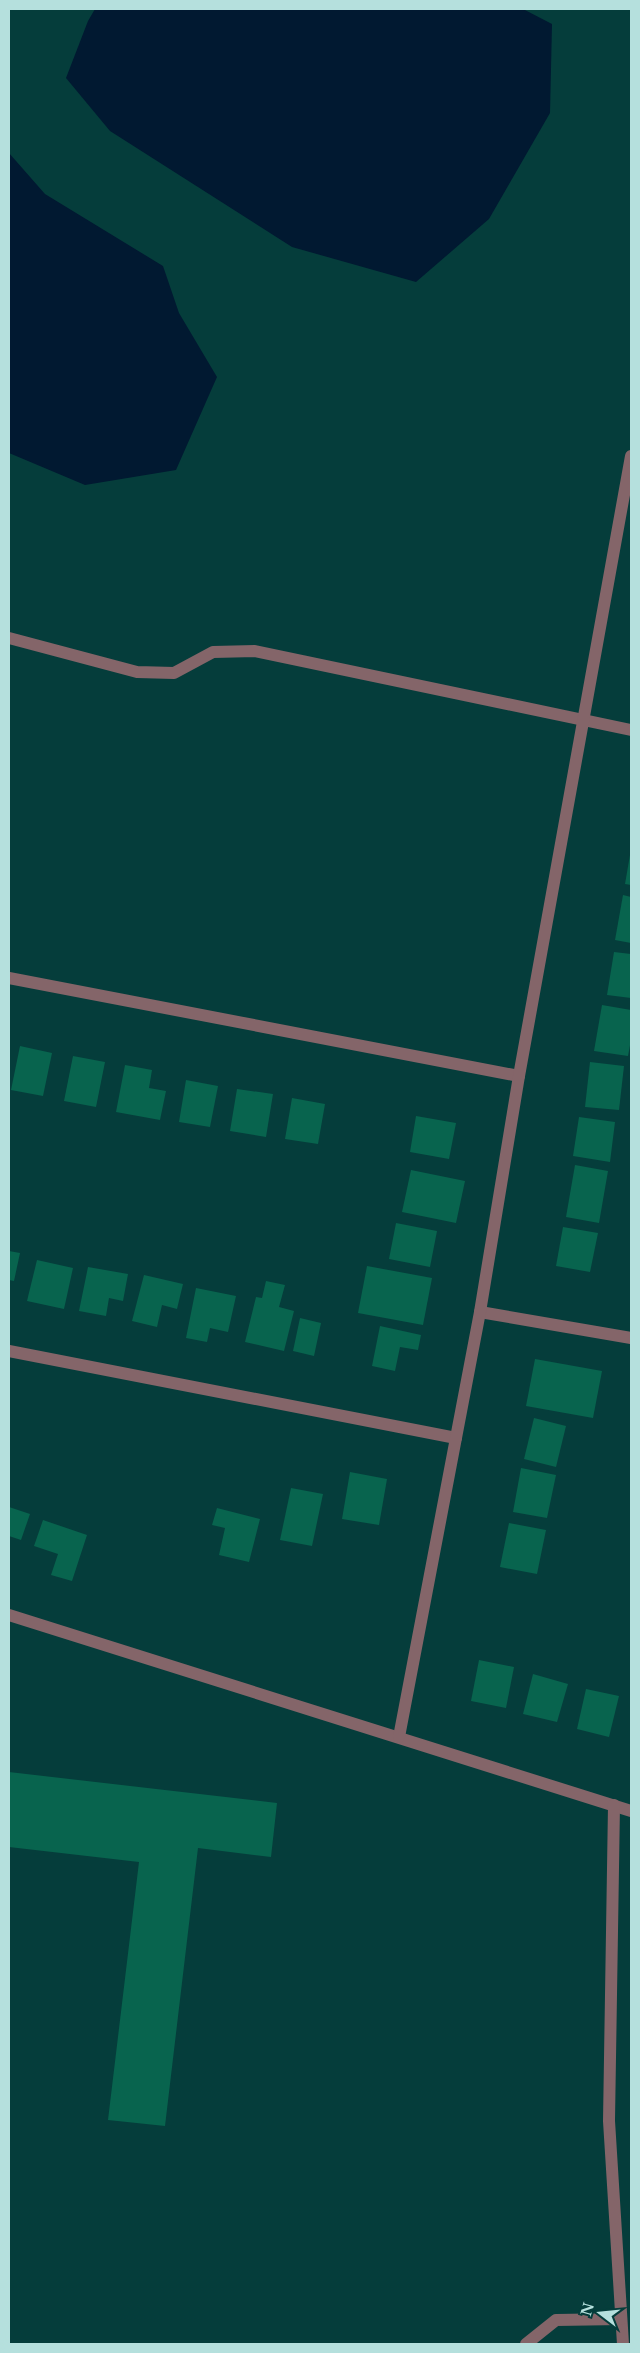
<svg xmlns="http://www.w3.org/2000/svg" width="640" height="2353" font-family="'Libre Baskerville',serif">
  <rect width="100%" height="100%" fill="#053d3b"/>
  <g fill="#011931">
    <polygon points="95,9 523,9 552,24 550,113 489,219 416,282 292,247 110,131 66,78 88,21"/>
    <polygon points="9,153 45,194 163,266 179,313 217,377 176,470 85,485 9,453"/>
  </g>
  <g fill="#08644e">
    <polygon points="630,855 631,855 631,885 625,884"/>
    <polygon points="623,895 631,897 631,943 615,940"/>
    <polygon points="614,952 631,954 631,998 607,995"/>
    <polygon points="602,1005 631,1010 631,1040 628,1056 594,1051"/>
    <polygon points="20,1046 52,1053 43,1096 11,1090"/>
    <polygon points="73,1056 105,1062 96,1107 64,1101"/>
    <polygon points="590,1062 624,1066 619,1110 585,1107"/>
    <polygon points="125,1065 152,1070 149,1088 166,1091 160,1120 116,1112"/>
    <polygon points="186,1080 218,1086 210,1127 179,1122"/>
    <polygon points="237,1089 273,1094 266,1137 230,1131"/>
    <polygon points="292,1098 325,1104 318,1144 285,1139"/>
    <polygon points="416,1116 456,1123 449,1159 410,1152"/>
    <polygon points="579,1117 615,1122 610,1162 573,1156"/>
    <polygon points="575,1165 608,1171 599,1223 566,1217"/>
    <polygon points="411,1170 465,1181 456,1223 402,1212"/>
    <polygon points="396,1223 437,1231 430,1267 389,1259"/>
    <polygon points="563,1227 598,1233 590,1272 556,1266"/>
    <polygon points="9,1251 20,1253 14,1281 9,1280"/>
    <polygon points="37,1260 73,1268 64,1309 27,1301"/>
    <polygon points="367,1266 432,1278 423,1325 358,1313"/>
    <polygon points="88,1267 128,1274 123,1301 109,1298 106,1316 79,1311"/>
    <polygon points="144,1275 183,1284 177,1309 162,1305 157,1327 132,1321"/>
    <polygon points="266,1281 285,1285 279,1307 294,1311 284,1351 245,1342 256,1297 262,1298"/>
    <polygon points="196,1288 236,1296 228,1332 210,1328 207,1342 186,1338"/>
    <polygon points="300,1318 321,1323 314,1356 293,1351"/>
    <polygon points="380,1326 421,1335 418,1350 400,1347 395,1371 372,1366"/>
    <polygon points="535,1359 602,1371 593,1418 526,1406"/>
    <polygon points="534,1418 566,1426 556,1467 524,1459"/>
    <polygon points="521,1468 556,1475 547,1518 513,1512"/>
    <polygon points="350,1472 387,1479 379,1525 342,1519"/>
    <polygon points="291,1488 323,1494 312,1546 280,1540"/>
    <polygon points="9,1507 30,1514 21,1540 9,1536"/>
    <polygon points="217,1508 260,1519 249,1562 219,1555 225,1528 212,1525"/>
    <polygon points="43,1520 87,1535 72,1581 51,1575 58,1554 34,1546"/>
    <polygon points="509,1523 546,1530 537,1574 500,1567"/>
    <polygon points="479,1660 514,1667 506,1708 471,1701"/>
    <polygon points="533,1674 568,1684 557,1722 523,1714"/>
    <polygon points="586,1689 619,1696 609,1737 577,1729"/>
    <polygon points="9,1772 277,1803 271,1857 198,1848 165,2126 108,2120 139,1862 9,1847"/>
  </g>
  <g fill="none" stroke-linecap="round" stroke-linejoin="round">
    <g stroke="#846569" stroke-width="12">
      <polyline points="9,638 137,672 174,673 213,652 255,651 631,730"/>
      <polyline points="9,978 519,1076"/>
      <polyline points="480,1312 631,1338"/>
      <polyline points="9,1351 456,1438"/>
      <polyline points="9,1615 631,1811"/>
      <polyline points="399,1737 480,1312 519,1076 631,456"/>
      <polyline points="614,1805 609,2121 623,2344"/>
      <polyline points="526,2344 556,2320 621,2319"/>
    </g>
  </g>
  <rect width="640" height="2353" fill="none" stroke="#b5e0dd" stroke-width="20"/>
  <g transform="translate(600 2313) rotate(286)" stroke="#053d3b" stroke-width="4" paint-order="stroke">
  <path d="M0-4L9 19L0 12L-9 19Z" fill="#b5e0dd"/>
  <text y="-8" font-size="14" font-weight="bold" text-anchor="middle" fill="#b5e0dd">N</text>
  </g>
</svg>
